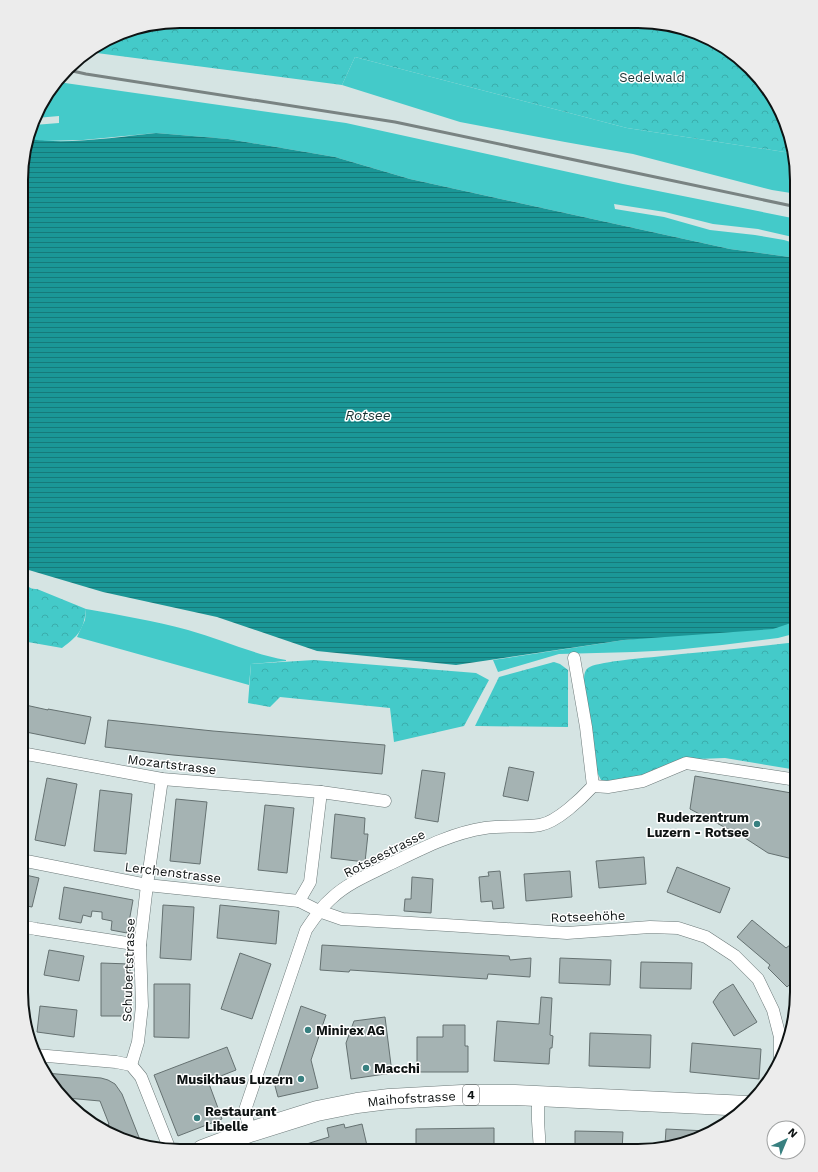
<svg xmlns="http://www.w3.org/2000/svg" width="818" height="1172" font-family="'Work Sans',sans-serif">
  <defs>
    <pattern id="forest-crowns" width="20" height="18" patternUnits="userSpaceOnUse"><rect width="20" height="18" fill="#44cac9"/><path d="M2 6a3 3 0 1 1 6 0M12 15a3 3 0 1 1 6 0" fill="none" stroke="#3aadac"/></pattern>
    <pattern id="water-rules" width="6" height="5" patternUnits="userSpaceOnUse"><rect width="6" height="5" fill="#1b9797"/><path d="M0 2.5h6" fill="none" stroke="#167a7a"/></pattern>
  </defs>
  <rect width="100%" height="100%" fill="#d5e4e3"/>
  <g fill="#44cac9">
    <polygon points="355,57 627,128 791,153 797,180 797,194 772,190 633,154 565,142 460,122 342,85"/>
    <polygon points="58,82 346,123 623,184 797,219 797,238 758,229 713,224 665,212 614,204 615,209 664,217 710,230 755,235 784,240 797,244 797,258 730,249 410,179 335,157 228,139 156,133 83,140 42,141 29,139 34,125 59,123 59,116 36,118 42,101"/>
    <path d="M86 609C120 615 155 621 188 630 221 639 252 654 286 660V661L251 664 249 685 77 637 85 620Z"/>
    <polygon points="797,621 797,633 778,638 722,645 674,650 634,652 559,654 498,672 493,660 624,640"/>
  </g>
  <g fill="url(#forest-crowns)">
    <polygon points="180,21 659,22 698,33 734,54 781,110 791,153 627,128 355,57 342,85 89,52 129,30"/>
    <path d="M22 580C27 584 29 590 37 589L86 609C84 630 78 636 62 648L22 641Z"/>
    <path d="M797 642V770L725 758 698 759 624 781 604 783 601 780 596 770 584 682C584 677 584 671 588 668 595 662 643 658 654 657 702 652 749 648 797 642Z"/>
    <polygon points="314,660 476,673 489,680 464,726 394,742 390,708 280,697 270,707 248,703 251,664"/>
    <polygon points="554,662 560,664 568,670 568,727 475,726 499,677"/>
  </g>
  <path fill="url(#water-rules)" d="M156 133 228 139 335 157 410 179 730 249 797 258V621L773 629 624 640 456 665 317 651 217 617 103 592 22 568V159L29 139C69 145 116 137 156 133Z"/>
  <g fill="#a5b3b3" stroke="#657171">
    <polygon points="21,704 48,710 48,709 91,717 85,744 21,731"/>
    <polygon points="108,720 213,731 385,745 382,774 173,755 105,747"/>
    <polygon points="509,767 534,772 528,801 503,796"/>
    <polygon points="422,770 445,773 438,822 415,818"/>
    <polygon points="695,776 797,794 797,860 768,853 745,838 690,809"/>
    <polygon points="47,778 77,784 65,846 35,840"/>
    <polygon points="100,790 132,794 126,854 94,851"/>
    <polygon points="176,799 207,802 200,864 170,861"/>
    <polygon points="265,805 294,808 287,873 258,870"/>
    <polygon points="335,814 365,818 364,834 368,834 365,862 331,858"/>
    <polygon points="644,857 646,884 599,888 596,861"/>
    <polygon points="677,867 730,888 720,913 667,892"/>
    <polygon points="500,871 504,908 493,909 492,901 481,902 479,877 489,876 488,872"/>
    <polygon points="570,871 572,897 526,901 524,874"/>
    <polygon points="21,874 39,878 32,907 21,905"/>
    <polygon points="412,877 433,879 431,913 404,911 405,899 411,899"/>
    <polygon points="64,887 133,900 127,933 111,930 112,921 102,919 102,912 92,911 91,917 83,915 81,923 59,919"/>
    <polygon points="163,905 194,907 191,960 160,958"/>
    <polygon points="220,905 279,911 276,944 217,938"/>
    <polygon points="752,920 786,948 790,945 797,951 797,978 787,987 768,968 770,965 737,937"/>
    <polygon points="322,945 509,956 510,960 531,958 530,977 488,974 487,979 350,970 349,972 320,970"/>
    <polygon points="49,950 84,956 79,981 44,975"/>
    <polygon points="240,953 271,964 252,1019 221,1009"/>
    <polygon points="560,958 611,960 610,985 559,983"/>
    <polygon points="641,962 692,963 691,989 640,988"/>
    <polygon points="101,963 130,964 130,1016 101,1016"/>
    <polygon points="154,984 190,984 189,1038 154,1037"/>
    <polygon points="733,984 757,1022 734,1036 713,1002 720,992"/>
    <polygon points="541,997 552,998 550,1035 553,1036 552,1048 550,1048 549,1064 494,1061 497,1021 539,1024"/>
    <polygon points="40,1006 77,1010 74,1037 37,1032"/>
    <polygon points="301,1006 326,1015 311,1060 318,1088 278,1097 275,1086"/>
    <polygon points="385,1017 392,1073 351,1079 346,1043 354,1021"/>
    <polygon points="443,1025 465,1025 465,1046 468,1046 468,1072 417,1072 417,1037 443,1037"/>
    <polygon points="590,1033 651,1035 650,1068 589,1066"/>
    <polygon points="692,1043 761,1049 759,1079 690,1072"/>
    <polygon points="227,1047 236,1070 208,1081 222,1119 178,1136 154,1075"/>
    <polygon points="46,1073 101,1078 108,1080 115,1084 122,1094 142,1145 120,1139 112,1134 108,1124 109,1124 100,1101 67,1098"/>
    <polygon points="344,1124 345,1128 362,1124 368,1150 298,1150 297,1147 329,1137 327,1128"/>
    <polygon points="494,1128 494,1151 416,1150 416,1129"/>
    <polygon points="666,1129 707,1131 707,1135 665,1145"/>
    <polygon points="575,1131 623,1132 622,1151 575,1151"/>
  </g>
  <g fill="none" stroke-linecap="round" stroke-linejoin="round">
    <defs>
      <g id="minor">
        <polyline points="21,753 162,779 321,792 385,801"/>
        <polyline points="593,786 608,787 643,781 686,763 797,780"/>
        <polyline points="21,860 147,885 299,901 319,911 342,919 446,925 567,933 650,927 678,928 706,937 735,956 758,979 773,1010 780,1037 780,1059"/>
        <polyline points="299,901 310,882 321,792"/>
        <polyline points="21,926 36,929 140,945"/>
        <polyline points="36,1055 116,1062 131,1065 141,1077 170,1150"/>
        <polyline points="131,1065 138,1042 142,1006 140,945 147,885 162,779"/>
        <polyline points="538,1096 538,1121 540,1151"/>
        <path d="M250 1132 245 1110 306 930C314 918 322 906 333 897 348 883 370 874 388 865 419 850 451 833 485 828 503 825 522 828 540 825 557 822 581 799 593 786L586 727 574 658"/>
      </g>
      <g id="primary">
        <path id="s1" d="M202 1150 250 1132 317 1111 357 1103 389 1099 462 1095H515L748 1106"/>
      </g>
    </defs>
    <use href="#minor" stroke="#6c7979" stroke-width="13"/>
    <use href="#primary" stroke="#6c7979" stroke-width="21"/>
    <use href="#minor" stroke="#fff" stroke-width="12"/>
    <use href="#primary" stroke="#fff" stroke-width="20"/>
    <polyline stroke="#798382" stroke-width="3" points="68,70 86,74 395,122 797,207"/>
  </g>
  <g fill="#388080" stroke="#fff" stroke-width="1.5">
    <circle cx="757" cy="824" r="4"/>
    <circle cx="308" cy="1030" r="4"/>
    <circle cx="366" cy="1068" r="4"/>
    <circle cx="301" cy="1079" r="4"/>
    <circle cx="197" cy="1118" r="4"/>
  </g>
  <g text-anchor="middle" stroke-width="3" stroke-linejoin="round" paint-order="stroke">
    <rect fill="#fff" stroke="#565a5a" stroke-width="1" x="463" y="1085" width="16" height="20" rx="3"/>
    <g font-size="12" font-weight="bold" fill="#0e1313">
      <text x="471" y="1099">4</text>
    </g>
    <g font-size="13" fill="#1c3535" stroke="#fff">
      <text x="652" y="82">Sedelwald</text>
    </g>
    <g font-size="13" fill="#0e1313" stroke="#fff">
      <text transform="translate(172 764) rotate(7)" y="5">Mozartstrasse</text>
      <text transform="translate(384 853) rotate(-27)" y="5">Rotseestrasse</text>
      <text transform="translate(173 872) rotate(7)" y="5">Lerchenstrasse</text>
      <text transform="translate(588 916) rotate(-2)" y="5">Rotseehöhe</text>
      <text transform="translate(128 970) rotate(-88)" y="5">Schubertstrasse</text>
      <text dy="5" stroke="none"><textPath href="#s1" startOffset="217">Maihofstrasse</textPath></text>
    </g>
    <g font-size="13" font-weight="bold" fill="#0e1313" stroke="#fff" text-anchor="start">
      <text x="749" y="822" text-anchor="end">Ruderzentrum<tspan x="749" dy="15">Luzern - Rotsee</tspan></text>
      <text x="316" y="1035">Minirex AG</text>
      <text x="374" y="1073">Macchi</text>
      <text x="293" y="1084" text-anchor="end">Musikhaus Luzern</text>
      <text x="205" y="1116">Restaurant<tspan x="205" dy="15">Libelle</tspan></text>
    </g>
    <g font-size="14" font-style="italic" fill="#183131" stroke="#fff">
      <text x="368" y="420">Rotsee</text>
    </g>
  </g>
  <path d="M0 0H818V1172H0ZM180 28H638A152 152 0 0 1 790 180V992A152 152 0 0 1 638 1144H180A152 152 0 0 1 28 992V180A152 152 0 0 1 180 28Z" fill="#ececec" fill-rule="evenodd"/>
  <path fill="none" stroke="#0e1313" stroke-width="2" d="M180 28H638A152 152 0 0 1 790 180V992A152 152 0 0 1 638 1144H180A152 152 0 0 1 28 992V180A152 152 0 0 1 180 28Z"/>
  <g transform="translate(786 1140) rotate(44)"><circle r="19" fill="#ffffff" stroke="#9fa1a1"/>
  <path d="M0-3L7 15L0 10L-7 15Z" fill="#388080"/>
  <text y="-6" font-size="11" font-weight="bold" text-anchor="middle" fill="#0e1313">N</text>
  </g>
</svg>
